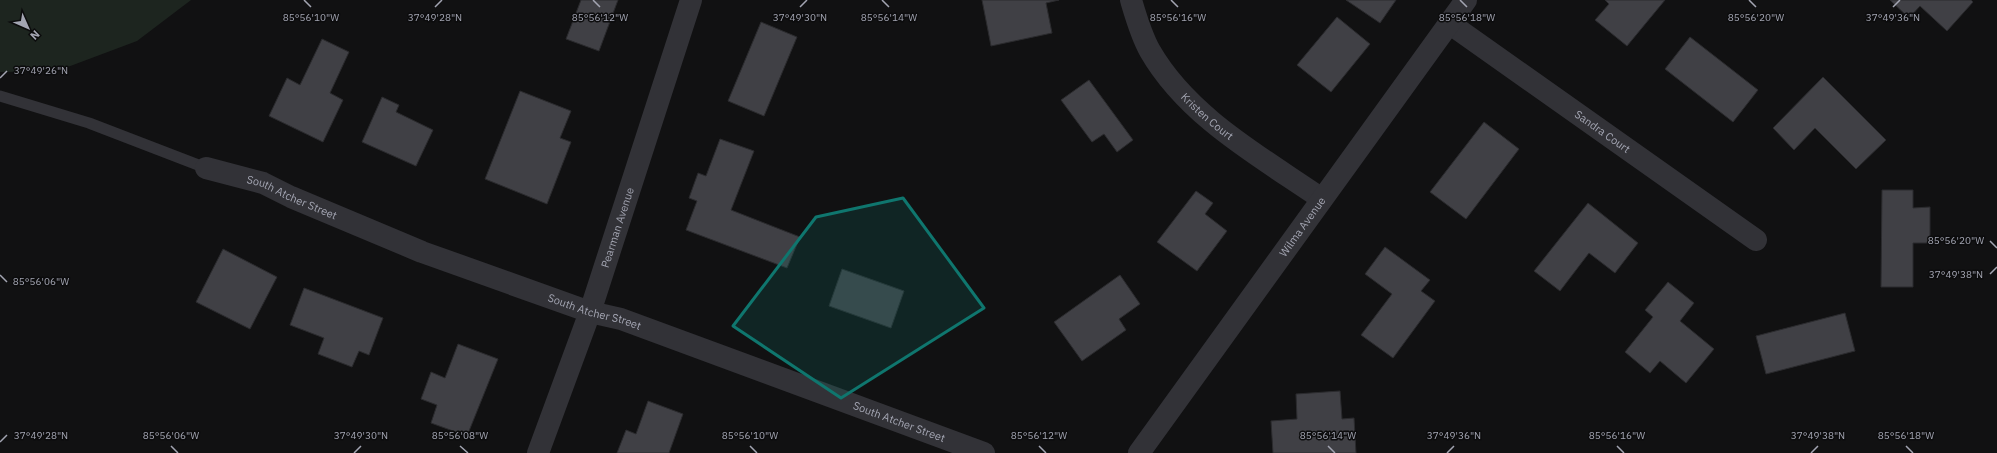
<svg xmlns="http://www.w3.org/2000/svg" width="1997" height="453" font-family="'IBM Plex Sans',sans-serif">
  <rect width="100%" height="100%" fill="#111112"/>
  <polygon fill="#1d251f" points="0,0 191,0 137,41 57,71 0,72"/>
  <g fill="#404045" stroke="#2b2b2e">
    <polygon points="581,0 618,0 599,51 566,39"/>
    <polygon points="982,0 1059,0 1046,3 1052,33 991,46"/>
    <polygon points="1346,0 1396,0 1380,23"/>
    <polygon points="1605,0 1665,0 1627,46 1595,20 1609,4"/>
    <polygon points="1890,0 1971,0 1973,2 1947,31 1920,6 1909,18"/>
    <polygon points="1337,17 1370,44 1331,92 1297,65"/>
    <polygon points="761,22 797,37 764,116 728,101"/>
    <polygon points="1690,37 1758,90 1733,122 1665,69"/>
    <polygon points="322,39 349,52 330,93 343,100 323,142 269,116 287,78 300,85"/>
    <polygon points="1823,77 1886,140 1856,169 1815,128 1794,150 1773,128"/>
    <polygon points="1089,80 1133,140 1117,152 1104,134 1092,142 1061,100"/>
    <polygon points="520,91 571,111 560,138 571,142 547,204 485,179"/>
    <polygon points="382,97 399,105 396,112 433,130 416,166 362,142"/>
    <polygon points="1484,122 1519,149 1466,219 1430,192"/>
    <polygon points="720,139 754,151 731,210 800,237 787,268 686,230 697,201 689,198 698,173 706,176"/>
    <polygon points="1882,190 1913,190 1913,208 1930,207 1930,243 1913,243 1913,287 1881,287"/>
    <polygon points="1196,191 1213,203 1205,214 1227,231 1197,271 1157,242"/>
    <polygon points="1588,203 1638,243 1615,273 1589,253 1560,291 1534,271"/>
    <polygon points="1385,247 1430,280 1421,291 1435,301 1393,358 1361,335 1392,294 1365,274"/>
    <polygon points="223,249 277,277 250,329 196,302"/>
    <polygon points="842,269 904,291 891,328 829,306"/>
    <polygon points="1120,275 1140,304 1119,319 1126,330 1082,361 1054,322"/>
    <polygon points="1668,282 1694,303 1680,321 1714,349 1686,383 1660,361 1650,373 1625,352 1653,317 1645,310"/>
    <polygon points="304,288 383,318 369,355 359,351 352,367 318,354 324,338 290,325"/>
    <polygon points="1845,313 1855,351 1766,374 1756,336"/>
    <polygon points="458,344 498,359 467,436 431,423 437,405 421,399 431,372 445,378"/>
    <polygon points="1340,391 1342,419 1354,418 1356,453 1273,453 1271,421 1297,419 1296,394"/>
    <polygon points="648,401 683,414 669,453 617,453 626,430 636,434"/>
  </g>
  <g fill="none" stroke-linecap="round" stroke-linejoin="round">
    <polyline stroke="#323237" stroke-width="11" points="0,96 89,123 206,168"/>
    <g stroke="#323237" stroke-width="22">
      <path id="s1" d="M1131 0C1136 17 1141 35 1150 51 1188 117 1261 157 1322 199"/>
      <path id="s2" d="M1449 23 1756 240"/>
      <path id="s3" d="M206 168 263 183 291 197 422 252 590 312 621 319 984 453"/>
      <path id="s4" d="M538 453 590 312 691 0"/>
      <path id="s5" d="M1139 453 1466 0"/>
    </g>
  </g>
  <path fill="#0f766e" fill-opacity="0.2" stroke="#0f766e" stroke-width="3" stroke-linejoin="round" d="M903 198 984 308 841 398 733 326 816 217Z"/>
  <path fill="none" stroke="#a3a5b2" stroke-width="1.5" d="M304 0 311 7M593 0 600 7M882 0 889 7M1171 0 1178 7M1460 0 1467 7M1749 0 1756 7M435 7 442 0M800 7 807 0M1893 7 1900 0M0 78 7 71M1990 241 1997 248M1990 274 1997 267M0 275 7 282M0 442 7 435M171 446 178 453M460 446 468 453M750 446 757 453M1039 446 1046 453M1328 446 1335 453M1617 446 1624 453M1906 446 1913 453M354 453 361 446M1447 453 1454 446M1811 453 1818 446"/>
  <g text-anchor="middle" stroke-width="3" stroke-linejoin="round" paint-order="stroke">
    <g font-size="11" fill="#a3a5b2" stroke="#0c0c0d">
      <text dy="4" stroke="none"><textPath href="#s1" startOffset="142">Kristen Court</textPath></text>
      <text dy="4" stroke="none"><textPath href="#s2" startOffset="188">Sandra Court</textPath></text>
      <text dy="4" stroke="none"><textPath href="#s3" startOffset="91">South Atcher Street</textPath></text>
      <text dy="4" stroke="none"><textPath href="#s5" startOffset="279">Wilma Avenue</textPath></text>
      <text dy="4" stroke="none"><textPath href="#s4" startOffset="239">Pearman Avenue</textPath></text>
      <text dy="4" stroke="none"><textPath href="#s3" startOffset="415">South Atcher Street</textPath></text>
      <text dy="4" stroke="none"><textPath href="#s3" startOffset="739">South Atcher Street</textPath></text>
    </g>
  </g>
  <g font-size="10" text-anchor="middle" fill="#a3a5b2" stroke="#0c0c0d" stroke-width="3" stroke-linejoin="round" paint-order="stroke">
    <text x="311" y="21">85°56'10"W</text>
    <text x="435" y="21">37°49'28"N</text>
    <text x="600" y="21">85°56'12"W</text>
    <text x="800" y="21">37°49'30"N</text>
    <text x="889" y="21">85°56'14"W</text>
    <text x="1178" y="21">85°56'16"W</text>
    <text x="1467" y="21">85°56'18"W</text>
    <text x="1756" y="21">85°56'20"W</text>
    <text x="1893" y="21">37°49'36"N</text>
    <text x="41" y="74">37°49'26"N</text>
    <text x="1956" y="244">85°56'20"W</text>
    <text x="1956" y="278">37°49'38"N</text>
    <text x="41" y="285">85°56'06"W</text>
    <text x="41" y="439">37°49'28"N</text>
    <text x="171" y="439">85°56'06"W</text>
    <text x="361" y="439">37°49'30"N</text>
    <text x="460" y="439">85°56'08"W</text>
    <text x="750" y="439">85°56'10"W</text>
    <text x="1039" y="439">85°56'12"W</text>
    <text x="1328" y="439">85°56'14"W</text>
    <text x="1454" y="439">37°49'36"N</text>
    <text x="1617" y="439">85°56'16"W</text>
    <text x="1818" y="439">37°49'38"N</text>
    <text x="1906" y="439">85°56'18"W</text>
  </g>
  <g transform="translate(28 28) rotate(135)" stroke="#0c0c0d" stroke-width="3" paint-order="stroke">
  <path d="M0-3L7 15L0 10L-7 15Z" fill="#a3a5b2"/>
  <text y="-6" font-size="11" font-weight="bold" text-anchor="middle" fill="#a3a5b2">N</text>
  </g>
</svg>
